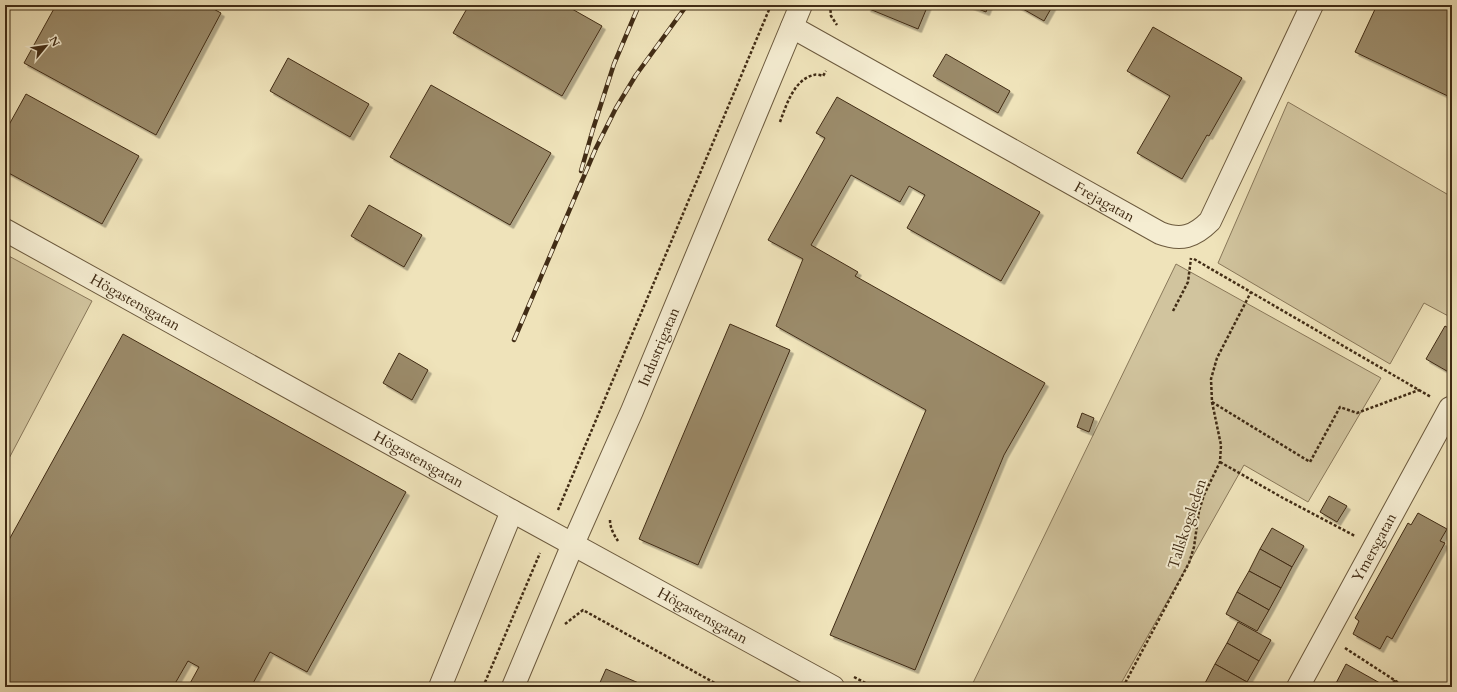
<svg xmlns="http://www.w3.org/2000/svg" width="1457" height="692" font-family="Cardo,serif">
  <defs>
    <filter id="shadow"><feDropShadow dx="3.5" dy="3.5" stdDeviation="0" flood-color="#0004"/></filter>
  </defs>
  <rect width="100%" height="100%" fill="#efe3ba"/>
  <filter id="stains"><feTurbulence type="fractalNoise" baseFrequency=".005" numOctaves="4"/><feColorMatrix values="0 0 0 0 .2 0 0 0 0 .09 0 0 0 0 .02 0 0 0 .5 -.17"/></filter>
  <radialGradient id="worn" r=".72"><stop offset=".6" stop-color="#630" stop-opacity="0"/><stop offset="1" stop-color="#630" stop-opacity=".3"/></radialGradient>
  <g fill="#d1c49e" stroke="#89785a">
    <polygon points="1288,102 1452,197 1452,318 1424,303 1390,364 1218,263"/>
    <polygon points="5,254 92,301 5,466"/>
    <polygon points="1176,264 1381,378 1308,502 1244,465 1119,687 971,687"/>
  </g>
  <g fill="#9b8b6b" stroke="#412c15" filter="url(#shadow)">
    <polygon points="56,5 206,5 221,13 156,135 24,63"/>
    <polygon points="469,5 565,5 602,26 562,96 453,33"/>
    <polygon points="868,5 928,5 918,29 867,8"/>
    <polygon points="968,5 989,5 986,12"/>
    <polygon points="1016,5 1053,5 1044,21"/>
    <polygon points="1377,5 1452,5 1452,98 1355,52"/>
    <polygon points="1153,27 1242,78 1209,136 1207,135 1182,179 1137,153 1170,96 1127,71"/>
    <polygon points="946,54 1010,91 998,113 933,76"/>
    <polygon points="288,58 369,104 350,137 270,91"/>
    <polygon points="431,85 551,153 510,225 390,157"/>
    <polygon points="26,94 139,156 102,224 5,171 5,132"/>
    <polygon points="837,97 1040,212 1001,281 907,228 925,195 909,186 900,202 851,175 811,245 858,272 855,276 1045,383 1004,455 915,670 830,635 926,410 776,326 803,259 768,240 825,138 816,133"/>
    <polygon points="369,205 422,235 404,267 351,236"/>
    <polygon points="730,324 790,350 698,565 639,539"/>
    <polygon points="1445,326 1452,330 1452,374 1426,359"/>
    <polygon points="123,334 406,492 307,672 270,652 251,687 188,687 199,667 188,661 173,687 5,687 5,547"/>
    <polygon points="399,353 428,370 412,400 383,383"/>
    <polygon points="1082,413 1094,418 1089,432 1077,427"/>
    <polygon points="1329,496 1347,506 1337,522 1320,512"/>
    <polygon points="1418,513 1447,529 1440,541 1445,543 1392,639 1387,636 1380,649 1353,634 1359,621 1355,618 1408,523 1411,525"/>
    <polygon points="1272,528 1304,546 1292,567 1260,549"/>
    <polygon points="1260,549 1292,567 1281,588 1249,571"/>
    <polygon points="1249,571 1281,588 1269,610 1237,592"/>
    <polygon points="1237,592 1269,610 1257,631 1226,614"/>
    <polygon points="1238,622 1271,640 1259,661 1227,643"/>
    <polygon points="1227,643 1259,661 1247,682 1215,664"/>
    <polygon points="1215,664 1247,682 1245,687 1206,687 1204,685"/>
    <polygon points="1346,664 1387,687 1334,687"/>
    <polygon points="606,669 648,687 598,687"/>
  </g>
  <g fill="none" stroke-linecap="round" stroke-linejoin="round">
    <defs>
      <g id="minor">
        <path id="s1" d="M792 27 1160 233C1181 241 1194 237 1210 221L1312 5"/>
        <path id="s2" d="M5 230 512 511 833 687"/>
        <polyline points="440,687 512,511"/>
        <path id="s3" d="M513 687 573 544 632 411 801 5"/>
        <path id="s4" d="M1298 687 1450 408 1452 409"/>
      </g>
    </defs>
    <use href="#minor" stroke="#6c5a3e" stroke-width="24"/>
    <g stroke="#412c15" stroke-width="2.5" stroke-dasharray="3 2" stroke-linecap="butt">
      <polyline points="830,5 831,16 837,25"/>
      <path d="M780 122C786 106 794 79 814 75 816 74 820 75 823 76L826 71"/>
      <polyline points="1194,259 1431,397"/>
      <polyline points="1173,311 1188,282 1191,258"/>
      <polyline points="1212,402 1310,462 1340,407 1357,413 1419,390"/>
      <polyline points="1220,462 1283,498 1355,536"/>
      <polyline points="558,510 771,5"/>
      <path d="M610 520C610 528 614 535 618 541"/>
      <polyline points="565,624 583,610 722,687"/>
      <polyline points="1345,648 1405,687"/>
      <polyline points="854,677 873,687"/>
      <polyline points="483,687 540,553"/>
      <polyline points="1123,687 1189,563 1194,547 1199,511 1204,495 1220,462 1221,445 1212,402 1211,379 1217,358 1251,292"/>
      <polyline points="1391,687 1395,680"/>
    </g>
    <use href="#minor" stroke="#f5edd2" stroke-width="22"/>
    <defs>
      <g id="rail">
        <polyline points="581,171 593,129 614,64 639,5"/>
        <polyline points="514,340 596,148 616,108 636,75 687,5"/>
      </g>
    </defs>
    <use href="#rail" stroke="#412c15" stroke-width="4.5"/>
    <use href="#rail" stroke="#f5edd2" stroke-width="3" stroke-dasharray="9" stroke-linecap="butt"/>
  </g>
  <g text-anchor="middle" stroke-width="4" stroke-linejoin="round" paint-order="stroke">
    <g font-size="15" fill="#412c15" stroke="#f5edd2">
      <text dy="5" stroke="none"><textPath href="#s1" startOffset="358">Frejagatan</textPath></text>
      <text dy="5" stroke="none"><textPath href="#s2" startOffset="149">Högastensgatan</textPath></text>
      <text dy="5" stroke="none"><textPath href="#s3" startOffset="370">Industrigatan</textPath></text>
      <text dy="5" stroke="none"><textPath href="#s2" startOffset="473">Högastensgatan</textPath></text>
      <text transform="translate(1187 524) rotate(-72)" y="5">Tallskogsleden</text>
      <text dy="5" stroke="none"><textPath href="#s4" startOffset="159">Ymersgatan</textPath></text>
      <text dy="5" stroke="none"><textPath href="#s2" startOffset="797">Högastensgatan</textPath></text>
    </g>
  </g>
  <rect width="1457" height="692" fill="none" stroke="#efe3ba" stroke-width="20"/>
  <rect x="6" y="6" width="1445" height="680" fill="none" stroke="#412c15" stroke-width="2"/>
  <rect x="10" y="10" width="1437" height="672" fill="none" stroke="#412c15"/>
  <g transform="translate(46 46) rotate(61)" stroke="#f5edd2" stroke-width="3" paint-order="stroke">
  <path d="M0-3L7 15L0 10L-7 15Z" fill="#412c15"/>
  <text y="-6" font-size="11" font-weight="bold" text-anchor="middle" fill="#412c15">N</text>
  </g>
  <rect width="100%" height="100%" filter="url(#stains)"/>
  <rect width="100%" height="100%" fill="url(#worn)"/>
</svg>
